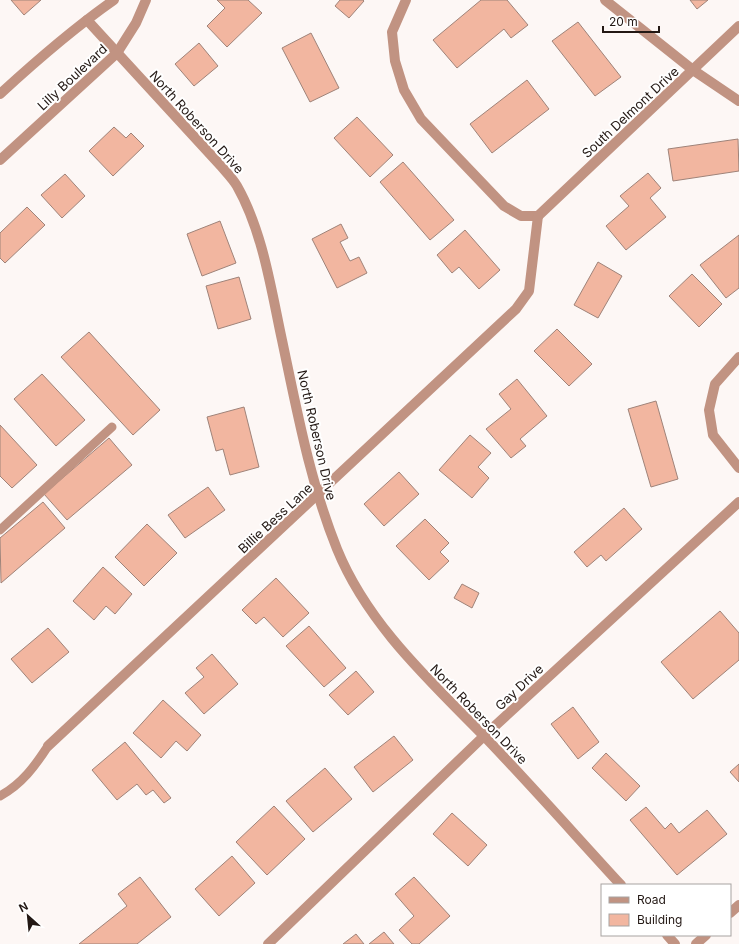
<svg xmlns="http://www.w3.org/2000/svg" width="739" height="944" font-family="Inter,sans-serif">
  <rect width="100%" height="100%" fill="#fdf7f5"/>
  <g fill="#f2b6a0" stroke="#9f8379">
    <polygon points="11,0 41,0 24,15"/>
    <polygon points="217,0 248,0 262,13 227,47 207,26 225,8"/>
    <polygon points="340,0 363,0 364,1 349,18 335,6"/>
    <polygon points="481,0 507,0 528,25 511,38 504,29 457,68 433,40"/>
    <polygon points="690,0 708,0 697,9"/>
    <polygon points="578,22 621,77 595,96 552,41"/>
    <polygon points="311,33 339,88 310,102 282,48"/>
    <polygon points="199,43 218,66 194,86 175,64"/>
    <polygon points="527,80 549,109 492,153 470,124"/>
    <polygon points="357,117 393,155 370,177 334,138"/>
    <polygon points="114,127 126,138 131,133 144,146 113,176 89,151"/>
    <polygon points="738,139 739,171 673,181 668,149"/>
    <polygon points="403,162 454,220 430,240 380,182"/>
    <polygon points="648,173 661,188 650,198 666,217 626,250 606,226 629,206 620,196"/>
    <polygon points="65,174 85,196 62,218 41,195"/>
    <polygon points="27,207 45,225 5,263 0,258 0,233"/>
    <polygon points="220,221 236,263 202,276 187,234"/>
    <polygon points="341,224 348,238 340,242 350,261 359,257 367,273 337,288 312,239"/>
    <polygon points="465,230 500,270 479,289 459,267 452,273 437,255"/>
    <polygon points="739,235 739,288 726,298 700,265"/>
    <polygon points="598,262 622,276 598,318 574,305"/>
    <polygon points="692,274 722,304 699,327 669,296"/>
    <polygon points="239,277 251,319 218,329 206,286"/>
    <polygon points="557,329 592,364 569,386 534,351"/>
    <polygon points="89,332 160,410 133,435 61,357"/>
    <polygon points="42,374 85,420 56,446 14,399"/>
    <polygon points="517,379 547,416 520,439 526,446 511,458 486,429 511,409 499,394"/>
    <polygon points="656,401 678,479 651,487 628,409"/>
    <polygon points="244,407 259,467 230,475 223,449 216,451 207,417"/>
    <polygon points="0,425 37,465 12,488 0,476"/>
    <polygon points="470,435 491,453 478,467 489,478 472,498 439,470"/>
    <polygon points="109,438 132,465 67,520 44,494"/>
    <polygon points="399,472 419,494 384,526 364,504"/>
    <polygon points="208,487 225,510 185,538 168,515"/>
    <polygon points="43,502 65,528 1,583 0,538"/>
    <polygon points="624,508 642,529 606,561 601,555 587,567 574,552"/>
    <polygon points="425,519 449,543 440,552 449,561 429,580 396,546"/>
    <polygon points="147,524 177,553 144,586 115,557"/>
    <polygon points="103,567 132,594 115,614 106,606 94,620 73,601"/>
    <polygon points="276,578 309,613 283,637 264,617 256,624 242,610"/>
    <polygon points="462,584 479,593 472,608 454,598"/>
    <polygon points="720,611 739,633 739,660 693,699 661,662"/>
    <polygon points="309,626 346,668 324,687 286,646"/>
    <polygon points="48,628 69,652 32,683 11,659"/>
    <polygon points="212,654 238,684 204,714 185,693 204,677 196,668"/>
    <polygon points="356,671 374,692 348,715 329,695"/>
    <polygon points="163,700 201,735 187,751 176,741 161,758 133,733"/>
    <polygon points="573,707 599,742 578,759 551,724"/>
    <polygon points="394,736 413,760 373,792 354,767"/>
    <polygon points="125,742 171,798 164,803 153,790 146,795 137,784 117,800 92,770"/>
    <polygon points="606,753 640,786 626,801 592,768"/>
    <polygon points="739,764 739,782 730,772"/>
    <polygon points="325,768 352,799 313,832 286,801"/>
    <polygon points="274,806 305,839 267,875 236,842"/>
    <polygon points="646,807 665,829 671,823 679,833 707,810 727,834 677,875 630,820"/>
    <polygon points="452,813 487,845 468,866 433,834"/>
    <polygon points="232,856 255,883 219,916 195,889"/>
    <polygon points="140,877 171,917 137,944 79,944 127,906 118,894"/>
    <polygon points="414,877 450,916 419,944 412,944 399,930 414,916 395,894"/>
    <polygon points="384,932 394,944 369,944"/>
    <polygon points="356,934 364,944 343,944"/>
  </g>
  <g fill="none" stroke-linecap="round" stroke-linejoin="round">
    <g stroke="#c19382" stroke-width="9">
      <polyline points="0,530 112,427"/>
      <path d="M0 796C22 784 35 766 48 746"/>
    </g>
    <g stroke="#c19382" stroke-width="10">
      <polyline points="406,0 392,32 395,61 404,90 421,119 504,206 521,216 538,216"/>
      <polyline points="605,0 693,70 739,101"/>
      <path d="M87 20 221 166C226 172 233 179 237 186 263 232 271 289 282 340 297 411 310 482 337 549 367 623 428 679 483 735 530 784 575 835 621 885"/>
      <path d="M0 94C36 61 74 28 114 0"/>
      <polyline points="0,160 117,53 136,23 146,0"/>
      <polyline points="538,216 739,26"/>
      <polyline points="739,357 715,384 709,410 713,435 739,468"/>
      <polyline points="48,746 516,309 529,291 538,216"/>
      <polyline points="730,913 739,905"/>
      <polyline points="667,935 675,944"/>
      <polyline points="268,944 484,736 739,502"/>
      <polyline points="696,944 706,935"/>
    </g>
  </g>
  <g text-anchor="middle" stroke-width="4" stroke-linejoin="round" paint-order="stroke">
    <g font-size="13" fill="#231814" stroke="#fff">
      <text transform="translate(72 77) rotate(-43)" y="5">Lilly Boulevard</text>
      <text transform="translate(630 112) rotate(-43)" y="5">South Delmont Drive</text>
      <text transform="translate(197 122) rotate(48)" y="5">North Roberson Drive</text>
      <text transform="translate(317 435) rotate(77)" y="5">North Roberson Drive</text>
      <text transform="translate(275 518) rotate(-43)" y="5">Billie Bess Lane</text>
      <text transform="translate(519 687) rotate(-43)" y="5">Gay Drive</text>
      <text transform="translate(479 714) rotate(46)" y="5">North Roberson Drive</text>
    </g>
  </g>
  <rect x="601" y="884" width="130" height="52" fill="#ffffff" stroke="#a7a3a1"/>
  <rect x="609" y="897" width="20" height="6" fill="#c19382" stroke="#a7a3a1"/>
  <text x="637" y="904" font-size="12" fill="#231814">Road</text>
  <rect x="609" y="914" width="20" height="12" fill="#f2b6a0" stroke="#a7a3a1"/>
  <text x="637" y="924" font-size="12" fill="#231814">Building</text>
  <g transform="translate(28 916) rotate(333)" stroke="#ffffff" stroke-width="3" paint-order="stroke">
  <path d="M0-3L7 15L0 10L-7 15Z" fill="#231814"/>
  <text y="-6" font-size="11" font-weight="bold" text-anchor="middle" fill="#231814">N</text>
  </g>
  <path d="M603 26v6h56v-6" fill="none" stroke="#231814" stroke-width="2"/>
  <text x="609" y="26" font-size="12" fill="#231814" stroke="#ffffff" stroke-width="3" paint-order="stroke">20 m</text>
</svg>
